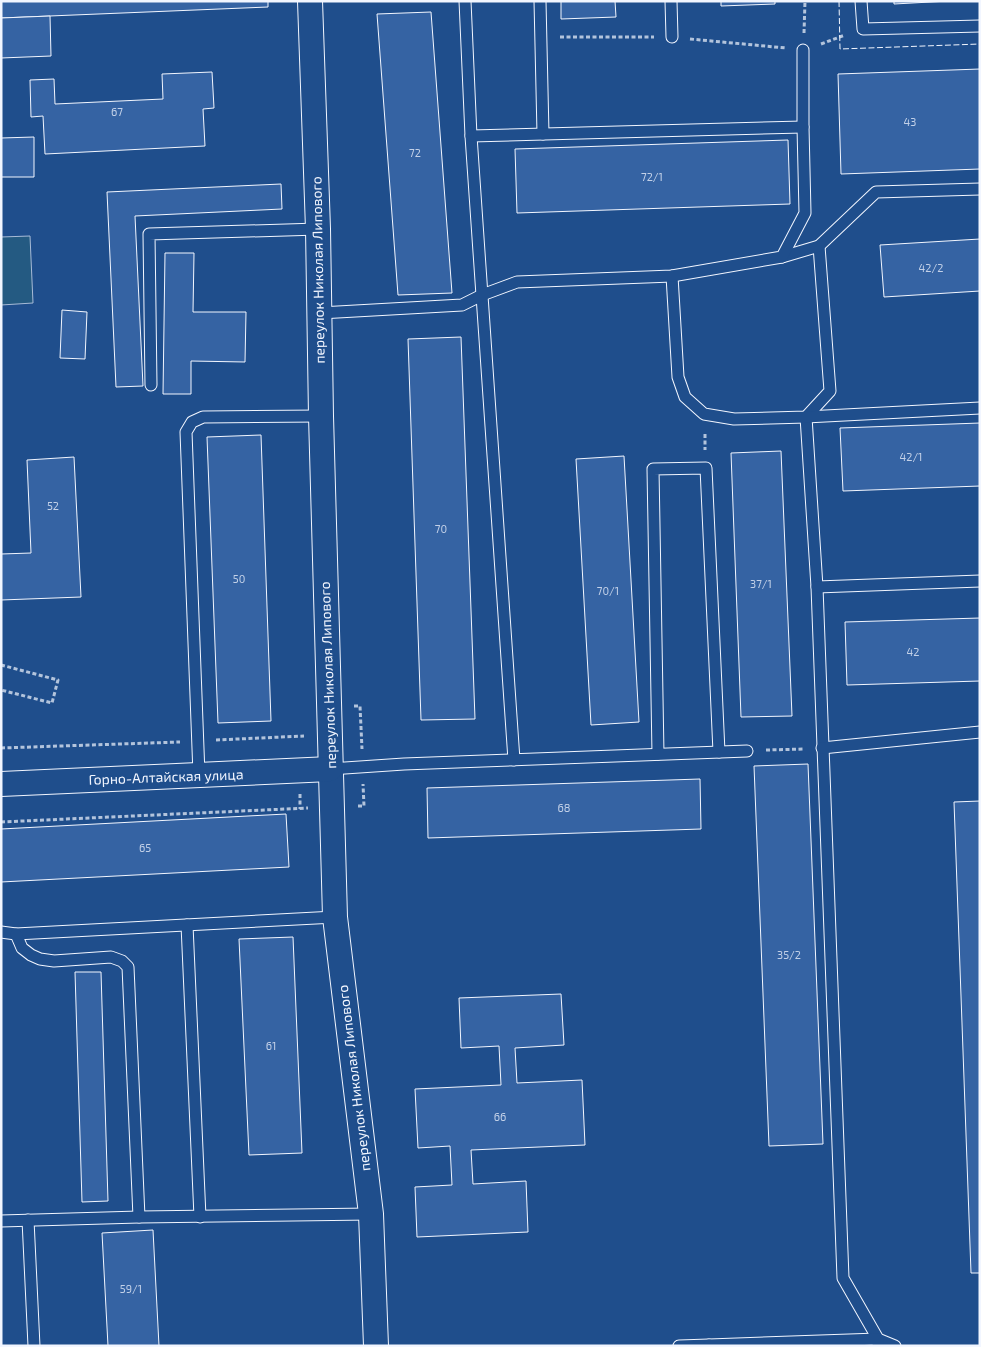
<svg xmlns="http://www.w3.org/2000/svg" width="981" height="1347" font-family="'Exo 2',sans-serif">
  <rect width="100%" height="100%" fill="#1f4e8c"/>
  <polygon fill="#245a82" stroke="#a8bbd7" points="30,236 33,303 1,305 1,237"/>
  <g fill="#3563a3" stroke="#f2f6ff">
    <polygon points="1,1 268,1 268,7 1,18"/>
    <polygon points="561,1 615,1 616,17 561,19"/>
    <polygon points="721,1 775,1 775,4 721,6"/>
    <polygon points="894,1 949,1 894,4"/>
    <polygon points="431,12 452,293 398,295 377,14"/>
    <polygon points="50,16 51,56 1,58 1,18"/>
    <polygon points="980,69 980,169 841,174 838,74"/>
    <polygon points="212,72 214,108 203,109 205,146 45,154 43,116 31,117 30,80 54,79 55,104 163,99 162,74"/>
    <polygon points="34,137 34,177 1,177 1,138"/>
    <polygon points="788,140 790,204 517,213 515,149"/>
    <polygon points="281,184 282,209 135,216 143,386 116,387 107,192"/>
    <polygon points="980,239 980,291 884,297 880,245"/>
    <polygon points="165,253 194,253 193,312 246,312 245,362 191,361 191,394 163,394"/>
    <polygon points="62,310 87,312 85,359 60,358"/>
    <polygon points="461,337 475,719 421,720 408,339"/>
    <polygon points="980,423 980,486 843,491 840,428"/>
    <polygon points="261,435 271,721 218,723 207,437"/>
    <polygon points="781,451 792,716 741,717 731,453"/>
    <polygon points="624,456 639,722 591,725 576,459"/>
    <polygon points="74,457 81,597 1,600 1,554 31,553 27,460"/>
    <polygon points="980,618 980,681 847,685 845,622"/>
    <polygon points="808,764 823,1144 769,1146 754,766"/>
    <polygon points="700,779 701,829 428,838 427,788"/>
    <polygon points="980,801 980,1273 971,1273 954,802"/>
    <polygon points="286,814 289,867 1,882 1,829"/>
    <polygon points="293,937 302,1153 249,1155 239,939"/>
    <polygon points="75,972 101,972 108,1201 82,1202"/>
    <polygon points="561,994 564,1045 515,1048 517,1083 582,1080 585,1145 471,1150 473,1184 526,1181 528,1232 417,1237 415,1187 452,1185 450,1146 418,1148 415,1089 501,1085 499,1046 461,1048 459,998"/>
    <polygon points="153,1230 159,1346 108,1346 102,1233"/>
  </g>
  <g fill="none" stroke-linecap="round" stroke-linejoin="round">
    <defs>
      <g id="service">
        <polyline points="465,1 471,136 514,760"/>
        <polyline points="540,1 543,134"/>
        <polyline points="671,1 672,37"/>
        <polyline points="861,1 863,29 980,26"/>
        <polyline points="471,136 803,127"/>
        <polyline points="819,246 830,391 806,417 817,587 843,1278 878,1339 895,1346"/>
        <polyline points="782,257 819,246 876,192 980,189"/>
        <polyline points="672,276 678,377 685,397 704,414 734,419 806,417 980,408"/>
        <polyline points="320,313 462,305 482,295 517,282 672,276 782,257 805,213 803,127 803,50"/>
        <polyline points="151,385 149,234 318,229"/>
        <polyline points="817,587 980,581"/>
        <polyline points="822,748 980,732"/>
        <polyline points="658,754 653,469 706,468 719,752"/>
        <polyline points="330,769 404,764 747,751"/>
        <polyline points="199,775 186,432 192,422 203,417 321,416"/>
        <polyline points="187,925 200,1217"/>
        <polyline points="1,932 16,934 335,917"/>
        <polyline points="16,934 22,948 31,955 40,959 54,961 111,957 122,961 128,967 139,1217"/>
        <polyline points="28,1220 34,1346"/>
        <polyline points="1,1221 139,1217 371,1214"/>
        <polyline points="679,1346 709,1345"/>
        <polyline points="709,1346 709,1345 878,1339 878,1344"/>
      </g>
      <g id="minor">
        <polyline points="310,1 318,229 321,416 335,917 371,1214 376,1346"/>
        <polyline points="1,784 330,769"/>
      </g>
    </defs>
    <use href="#service" stroke="#f2f6ff" stroke-width="13"/>
    <use href="#minor" stroke="#f2f6ff" stroke-width="26"/>
    <g stroke="#b3c4dc" stroke-width="3" stroke-dasharray="4 2.5" stroke-linecap="butt">
      <polyline points="804,33 805,1"/>
      <polyline points="560,37 654,37"/>
      <polyline points="690,39 786,48"/>
      <polyline points="821,44 845,35"/>
      <polyline points="705,434 705,450"/>
      <polyline points="1,665 58,680 52,703 1,690"/>
      <polyline points="354,706 360,706 362,749"/>
      <polyline points="216,740 304,736"/>
      <polyline points="1,748 180,742"/>
      <polyline points="766,750 804,749"/>
      <polyline points="300,794 300,809"/>
      <polyline points="358,806 364,806 363,784"/>
      <polyline points="1,822 308,808"/>
    </g>
    <use href="#service" stroke="#1f4e8c" stroke-width="11"/>
    <use href="#minor" stroke="#1f4e8c" stroke-width="24"/>
    <polyline stroke="#f2f6ff" stroke-width="1" stroke-dasharray="6 2.5" stroke-linecap="butt" points="839,1 840,49 980,44"/>
  </g>
  <g text-anchor="middle" stroke-width="4" stroke-linejoin="round" paint-order="stroke">
    <g font-size="11" fill="#c3d1e8">
      <text x="117" y="116">67</text>
      <text x="910" y="126">43</text>
      <text x="415" y="157">72</text>
      <text x="652" y="181">72/1</text>
      <text x="931" y="272">42/2</text>
      <text x="911" y="461">42/1</text>
      <text x="53" y="510">52</text>
      <text x="441" y="533">70</text>
      <text x="239" y="583">50</text>
      <text x="761" y="588">37/1</text>
      <text x="608" y="595">70/1</text>
      <text x="913" y="656">42</text>
      <text x="564" y="812">68</text>
      <text x="145" y="852">65</text>
      <text x="789" y="959">35/2</text>
      <text x="271" y="1050">61</text>
      <text x="500" y="1121">66</text>
      <text x="131" y="1293">59/1</text>
    </g>
    <g font-size="14" fill="#f2f6ff" stroke="#1f4e8c">
      <text transform="translate(318 270) rotate(-91)" y="5">переулок Николая Липового</text>
      <text transform="translate(328 675) rotate(-92)" y="5">переулок Николая Липового</text>
      <text transform="translate(166 777) rotate(-2)" y="5">Горно-Алтайская улица</text>
      <text transform="translate(354 1078) rotate(-97)" y="5">переулок Николая Липового</text>
    </g>
  </g>
  <rect width="981" height="1347" fill="none" stroke="#f2f6ff" stroke-width="5"/>
</svg>
